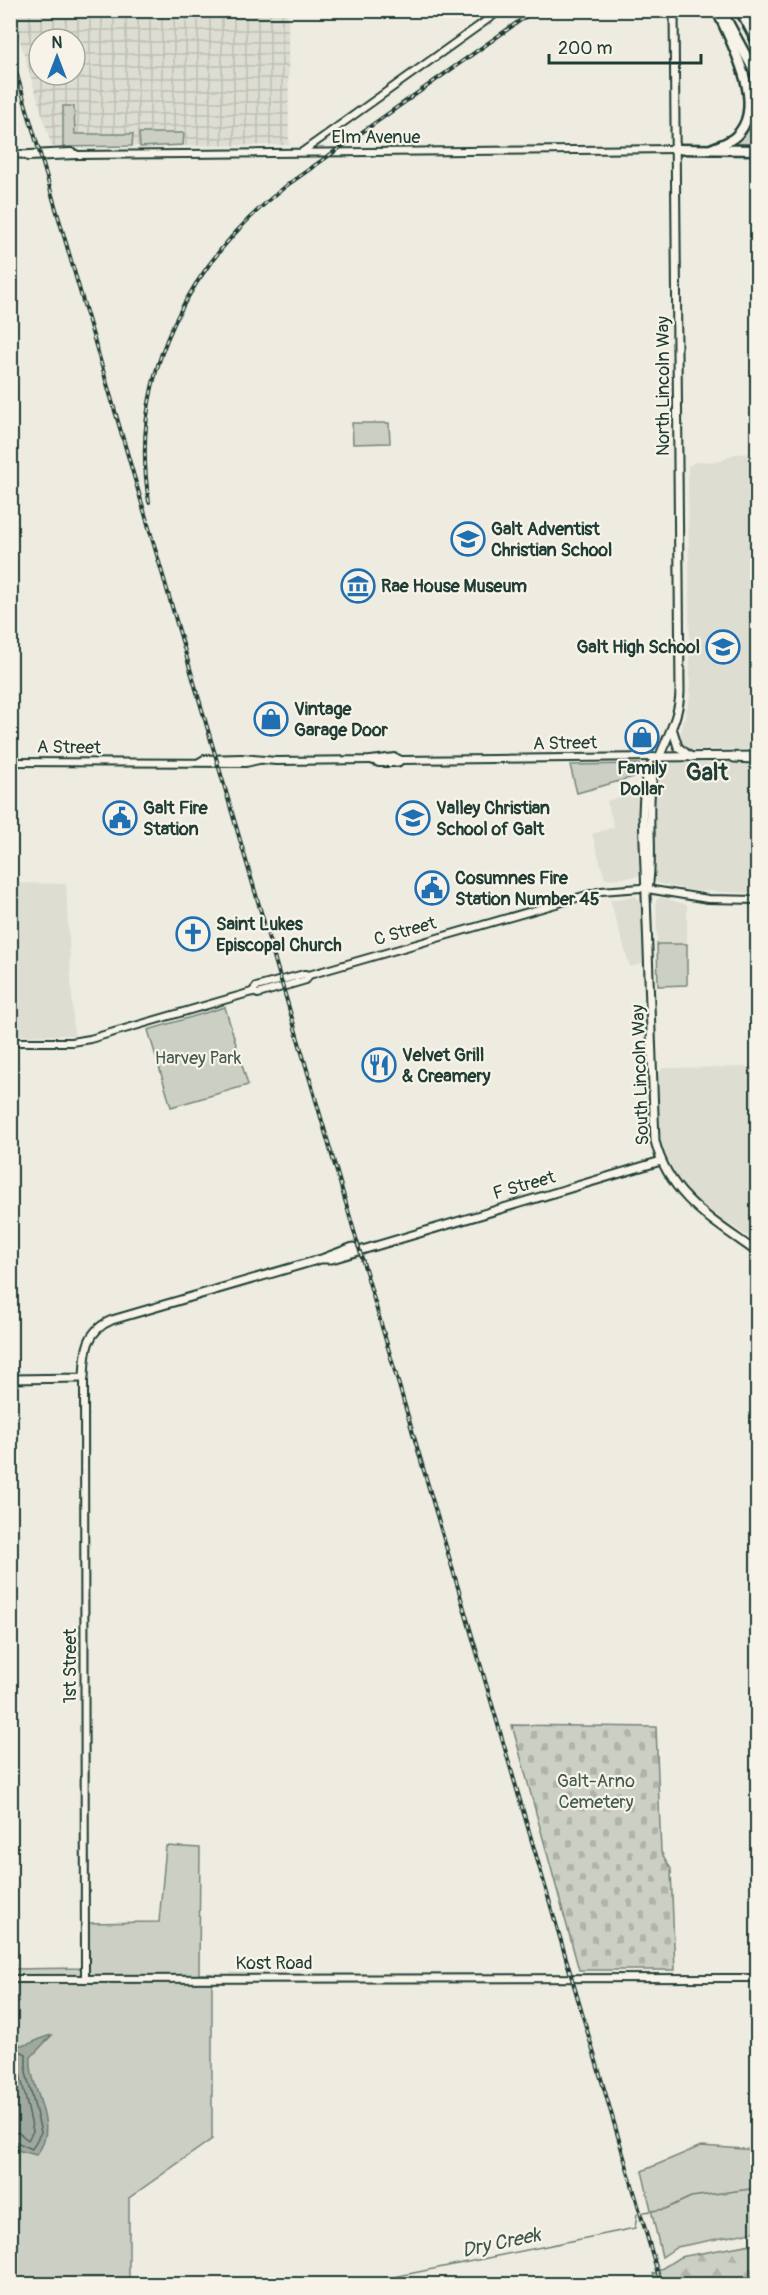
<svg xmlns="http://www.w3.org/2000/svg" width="768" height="2295" font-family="Pangolin,sans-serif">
  <defs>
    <pattern id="industrial-grid" width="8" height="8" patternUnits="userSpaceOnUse" patternTransform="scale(1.5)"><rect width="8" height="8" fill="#ddddd2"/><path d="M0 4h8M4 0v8" fill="none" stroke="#bdbfb5"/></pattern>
    <pattern id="forest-firs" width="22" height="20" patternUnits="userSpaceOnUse" patternTransform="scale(1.5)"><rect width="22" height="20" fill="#cccfc4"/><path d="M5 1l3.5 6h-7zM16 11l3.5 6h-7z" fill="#afb3a9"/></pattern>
    <pattern id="cemetery-stones" width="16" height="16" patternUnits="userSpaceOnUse" patternTransform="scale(1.5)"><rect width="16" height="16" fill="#cccfc4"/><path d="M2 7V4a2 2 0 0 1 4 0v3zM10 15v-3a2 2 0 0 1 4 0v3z" fill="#afb3a9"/></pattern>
  </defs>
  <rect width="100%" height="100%" fill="#eeece1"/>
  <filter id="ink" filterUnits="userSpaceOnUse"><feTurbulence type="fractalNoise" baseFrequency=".0167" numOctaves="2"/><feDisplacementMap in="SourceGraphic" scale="12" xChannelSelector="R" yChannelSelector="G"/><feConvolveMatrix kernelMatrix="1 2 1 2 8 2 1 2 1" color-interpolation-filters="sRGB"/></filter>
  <g filter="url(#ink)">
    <g fill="#ddddd2">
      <polygon points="757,453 757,749 691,750 681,743 680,736 690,696 688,466 695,462 721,461 734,454"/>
      <polygon points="757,762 757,893 695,891 657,883 653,878 653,798 654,782 662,763"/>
      <polygon points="632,793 638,797 640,874 635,877 605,879 592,834 614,827 607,801"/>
      <polygon points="11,883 66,884 74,1035 11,1036"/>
      <polygon points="636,896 642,906 643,963 630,967 610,900"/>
      <polygon points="662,897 687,905 687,944 657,944 656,900"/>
      <polygon points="757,1067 757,1243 695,1200 675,1178 663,1151 658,1125 658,1074 663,1068"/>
    </g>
    <path fill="url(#industrial-grid)" fill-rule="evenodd" d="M11 11H288L289 145 52 147ZM39 39H75V75H39Z"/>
    <g fill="#cccfc4" stroke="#76867c" stroke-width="1.5">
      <path d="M757 99V147H723C742 137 754 124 754 101Z"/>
      <polygon points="63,106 74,106 75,134 133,134 132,146 63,147"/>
      <polygon points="139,133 184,133 183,145 140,147"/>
      <polygon points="352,423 389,423 390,443 353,444"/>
      <polygon points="639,764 641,775 577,793 570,765"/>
      <polygon points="657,944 687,944 687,985 658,986"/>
      <polygon points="225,1007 248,1085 171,1107 148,1030"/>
      <polygon points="166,1846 200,1848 199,1974 212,1974 212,2139 129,2198 129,2284 11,2284 10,1969 83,1968 84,1923 159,1922"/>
      <polygon points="11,1883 15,1886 15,1967 11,1967"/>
      <polygon points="701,2146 757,2150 757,2231 677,2247 662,2257 642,2171"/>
    </g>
    <polygon fill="url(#forest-firs)" stroke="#76867c" stroke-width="1.5" points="757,2243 757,2284 659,2284 653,2274 680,2257"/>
    <polygon fill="url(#cemetery-stones)" stroke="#76867c" stroke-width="1.5" points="512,1725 656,1727 661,1852 671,1869 675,1970 579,1970"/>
    <path fill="#9fa99f" stroke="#6c7e74" stroke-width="1.5" d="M11 2028C17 2060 33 2038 52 2035L31 2057C28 2090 62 2125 36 2155L17 2150 12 2144Z"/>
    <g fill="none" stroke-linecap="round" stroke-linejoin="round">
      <g stroke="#52685f" stroke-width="1.5">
        <polyline points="10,2046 26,2054 26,2072 41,2132 32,2149 10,2139"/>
        <polyline points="10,2056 17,2060 33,2131 28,2140 19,2133 10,2132"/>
      </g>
      <g stroke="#6c7e74" stroke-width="1.5">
        <polyline points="644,2212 665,2209 691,2197 758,2188"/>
        <polyline points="359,2284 635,2228 637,2214"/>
      </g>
      <defs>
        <g id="tertiary">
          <polyline points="302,152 501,10"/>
          <polyline points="22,154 28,157 77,155 676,149"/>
          <polyline points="10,155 71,152 76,154"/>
          <polyline points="371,760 379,763 398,763 401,760 658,757"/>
          <polyline points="10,762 246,763 259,760"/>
          <polyline points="199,762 204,759 241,758 276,761 371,760 395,757 401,760"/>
          <polyline points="252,992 258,994 306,980 309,975"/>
          <polyline points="10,1042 72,1042 90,1039 252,992 256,987 304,974 309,975 601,891 641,888 708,899 758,900"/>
          <polyline points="84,1378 85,1979"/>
          <polyline points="10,1979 758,1978"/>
        </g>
        <g id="secondary">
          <polyline points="673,731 678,747 691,757"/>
          <path d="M658 757C643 769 644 796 643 814L655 1141C669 1197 714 1221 758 1253"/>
          <polyline points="658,757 758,756"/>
          <polyline points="734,758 753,759 758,756"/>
          <path d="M648 889C654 855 647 821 651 787 655 753 679 727 680 692L674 10"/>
          <polyline points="324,1258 353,1247"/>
          <path d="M10 1379 84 1378C85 1353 85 1331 112 1320L321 1259H332L661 1161"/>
        </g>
        <g id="motorway">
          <polyline points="740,10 758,44"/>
          <polyline points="722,11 758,78"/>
          <polyline points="676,149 758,150"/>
          <path d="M711 149C719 145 729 143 736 136 768 106 731 44 717 10"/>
        </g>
      </defs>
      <use href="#tertiary" stroke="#1f3d34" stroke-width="10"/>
      <use href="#secondary" stroke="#1f3d34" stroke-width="11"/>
      <use href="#motorway" stroke="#1f3d34" stroke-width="13"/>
      <use href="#tertiary" stroke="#f7f3e8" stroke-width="6"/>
      <use href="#secondary" stroke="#f7f3e8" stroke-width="7"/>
      <use href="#motorway" stroke="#f7f3e8" stroke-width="8"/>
      <defs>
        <g id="rail">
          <polyline points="10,51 661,2284"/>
          <path d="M149 502C128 374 190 260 290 183L535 10"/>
        </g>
      </defs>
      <use href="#rail" stroke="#1f3d34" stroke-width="4"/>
      <use href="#rail" stroke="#f7f3e8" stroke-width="1.5" stroke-dasharray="4.5" stroke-linecap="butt"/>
    </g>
  </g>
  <defs>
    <symbol id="school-ring" viewBox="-11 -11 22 22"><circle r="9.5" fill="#f7f3e8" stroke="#1f6fb2" stroke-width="1.5"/><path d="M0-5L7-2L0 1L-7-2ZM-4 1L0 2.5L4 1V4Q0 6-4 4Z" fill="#1f6fb2"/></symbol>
    <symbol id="museum-ring" viewBox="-11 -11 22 22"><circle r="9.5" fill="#f7f3e8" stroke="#1f6fb2" stroke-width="1.5"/><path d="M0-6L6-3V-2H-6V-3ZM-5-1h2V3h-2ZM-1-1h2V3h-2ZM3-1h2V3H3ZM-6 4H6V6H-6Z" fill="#1f6fb2"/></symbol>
    <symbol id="shop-ring" viewBox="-11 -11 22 22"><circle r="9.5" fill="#f7f3e8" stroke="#1f6fb2" stroke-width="1.5"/><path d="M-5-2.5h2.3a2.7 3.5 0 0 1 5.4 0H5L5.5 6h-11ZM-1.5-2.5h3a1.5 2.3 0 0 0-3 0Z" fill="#1f6fb2"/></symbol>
    <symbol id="civic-ring" viewBox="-11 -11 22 22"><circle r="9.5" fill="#f7f3e8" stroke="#1f6fb2" stroke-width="1.5"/><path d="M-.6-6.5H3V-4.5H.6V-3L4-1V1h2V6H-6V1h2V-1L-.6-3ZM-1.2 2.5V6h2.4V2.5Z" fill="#1f6fb2"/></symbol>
    <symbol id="church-ring" viewBox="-11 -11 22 22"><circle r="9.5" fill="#f7f3e8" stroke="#1f6fb2" stroke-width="1.5"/><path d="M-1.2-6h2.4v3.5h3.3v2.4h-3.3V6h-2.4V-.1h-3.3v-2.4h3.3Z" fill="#1f6fb2"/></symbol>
    <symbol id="restaurant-ring" viewBox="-11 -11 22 22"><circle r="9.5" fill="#f7f3e8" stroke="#1f6fb2" stroke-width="1.5"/><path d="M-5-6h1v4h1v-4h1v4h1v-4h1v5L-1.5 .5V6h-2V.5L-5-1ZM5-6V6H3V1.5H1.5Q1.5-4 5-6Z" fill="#1f6fb2"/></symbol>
  </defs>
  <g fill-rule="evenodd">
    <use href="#school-ring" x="449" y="520" width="38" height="38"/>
    <use href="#museum-ring" x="339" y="567" width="38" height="38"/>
    <use href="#school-ring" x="704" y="628" width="38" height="38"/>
    <use href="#shop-ring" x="252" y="700" width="38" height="38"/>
    <use href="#shop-ring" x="623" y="718" width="38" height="38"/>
    <use href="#civic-ring" x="101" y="799" width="38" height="38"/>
    <use href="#school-ring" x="394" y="799" width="38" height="38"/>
    <use href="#civic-ring" x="413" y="869" width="38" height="38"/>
    <use href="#church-ring" x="174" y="915" width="38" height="38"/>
    <use href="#restaurant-ring" x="360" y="1046" width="38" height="38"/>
  </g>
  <g text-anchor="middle" stroke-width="4.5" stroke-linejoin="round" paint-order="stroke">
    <g font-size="18" fill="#1f3d34" stroke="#f7f3e8">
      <text x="376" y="143">Elm Avenue</text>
      <text transform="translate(663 386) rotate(-90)" y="6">North Lincoln Way</text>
      <text transform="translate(565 743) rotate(-1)" y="6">A Street</text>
      <text transform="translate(69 747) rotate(1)" y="6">A Street</text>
      <text transform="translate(405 931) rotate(-16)" y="6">C Street</text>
      <text transform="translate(640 1075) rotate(-92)" y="6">South Lincoln Way</text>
      <text transform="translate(524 1185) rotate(-16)" y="6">F Street</text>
      <text transform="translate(70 1666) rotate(-90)" y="6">1st Street</text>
      <text x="274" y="1969">Kost Road</text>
    </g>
    <g font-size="18" font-weight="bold" fill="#1f3d34" stroke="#f7f3e8" text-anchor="start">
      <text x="491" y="535">Galt Adventist<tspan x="491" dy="21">Christian School</tspan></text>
      <text x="381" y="592">Rae House Museum</text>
      <text x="700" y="653" text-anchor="end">Galt High School</text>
      <text x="294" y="715">Vintage<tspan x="294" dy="21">Garage Door</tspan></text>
      <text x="642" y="774" text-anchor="middle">Family<tspan x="642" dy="21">Dollar</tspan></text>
      <text x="143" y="814">Galt Fire<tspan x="143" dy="21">Station</tspan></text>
      <text x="436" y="814">Valley Christian<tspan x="436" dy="21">School of Galt</tspan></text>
      <text x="455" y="884">Cosumnes Fire<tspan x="455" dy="21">Station Number 45</tspan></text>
      <text x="216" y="930">Saint Lukes<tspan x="216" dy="21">Episcopal Church</tspan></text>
      <text x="402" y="1061">Velvet Grill<tspan x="402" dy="21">&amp; Creamery</tspan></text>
    </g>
    <g font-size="18" fill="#425a51" stroke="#f7f3e8">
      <text x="198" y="1064">Harvey Park</text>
      <text x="596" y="1787">Galt-Arno<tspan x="596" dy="21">Cemetery</tspan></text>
    </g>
    <g font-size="20" font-style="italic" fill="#3f584f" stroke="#f7f3e8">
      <text transform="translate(501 2242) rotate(-12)" y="7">Dry Creek</text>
    </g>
    <g font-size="24" font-weight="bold" fill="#1f3d34" stroke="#f7f3e8">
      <text x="707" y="780">Galt</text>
    </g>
  </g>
  <rect width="768" height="2295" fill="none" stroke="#f7f3e8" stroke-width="36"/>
  <rect x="18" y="18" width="732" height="2259" fill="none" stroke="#1f3d34" stroke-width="2" filter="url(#ink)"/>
  <g transform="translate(57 57)"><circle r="28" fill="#f7f3e8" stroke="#a1aaa0" stroke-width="1.5"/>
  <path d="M0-4.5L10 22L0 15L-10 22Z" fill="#1f6fb2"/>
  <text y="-9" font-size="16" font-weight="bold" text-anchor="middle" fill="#1f3d34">N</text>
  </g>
  <path d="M549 54v9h152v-9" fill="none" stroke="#1f3d34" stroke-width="3"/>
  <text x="558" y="54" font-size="18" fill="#1f3d34" stroke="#f7f3e8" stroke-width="4.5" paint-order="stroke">200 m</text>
</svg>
